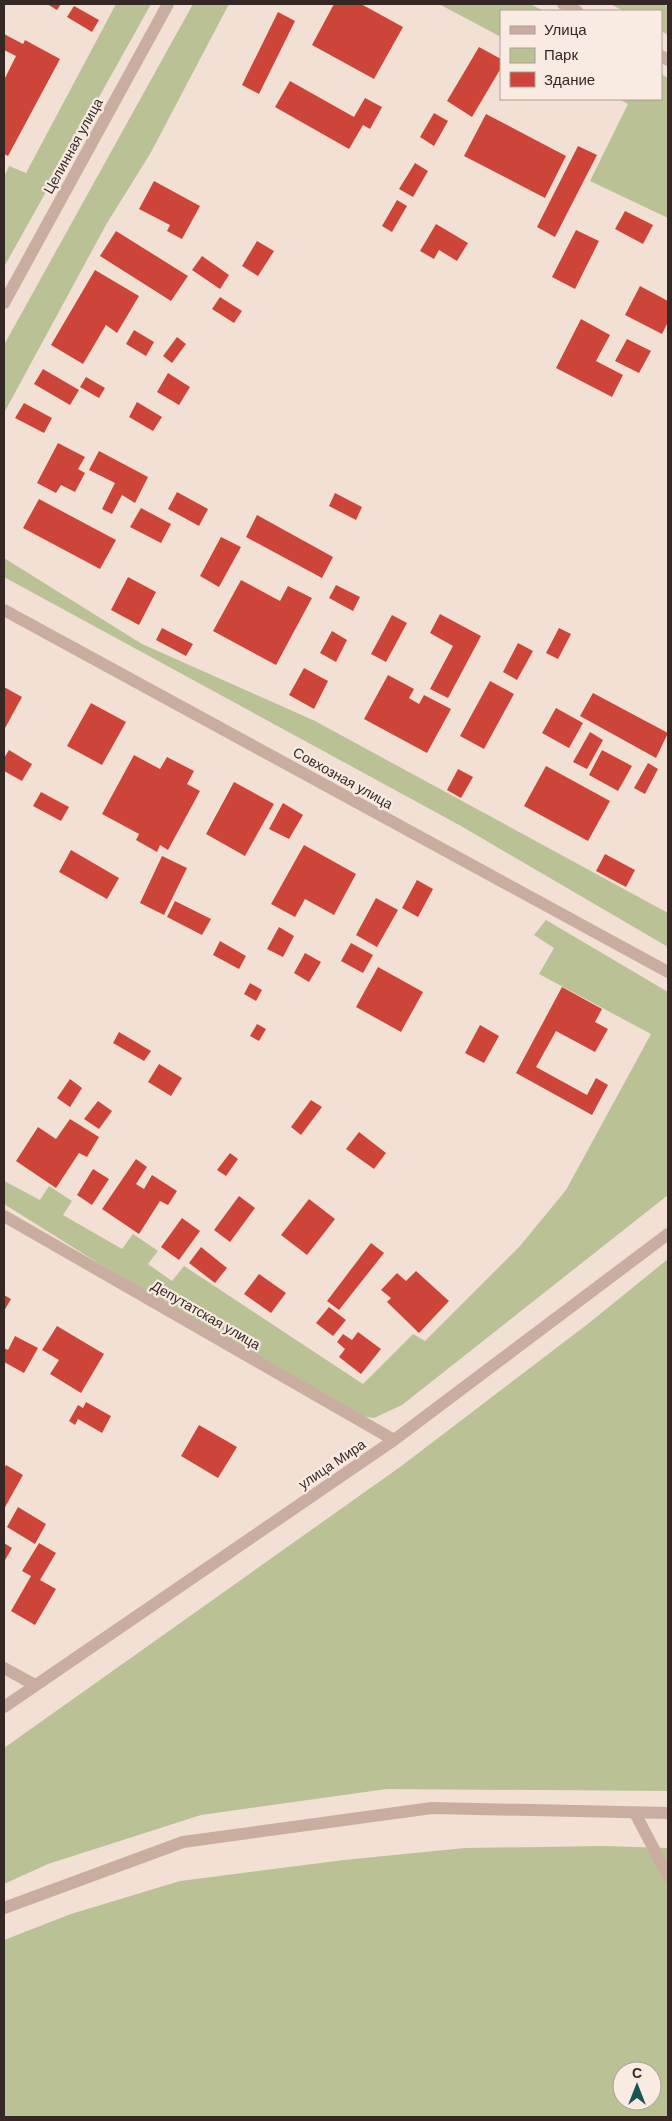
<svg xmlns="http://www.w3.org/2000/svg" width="672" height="2121" font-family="'DM Sans',sans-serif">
  <rect width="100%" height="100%" fill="#f2e0d5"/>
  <g fill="#b9c195" fill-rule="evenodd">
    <polygon points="116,4 151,4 4,267 4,177 9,166 26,173"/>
    <polygon points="193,4 229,4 150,154 107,223 4,413 4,345"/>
    <polygon points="439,4 530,4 544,11 501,11 501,37"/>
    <polygon points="610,4 663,4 668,7 668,35 661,31 661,11 624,11"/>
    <polygon points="661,74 668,78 668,218 590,181 628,104 619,99 661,99"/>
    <polygon points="4,558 142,644 315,721 668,913 668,947 461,826 4,577"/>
    <polygon points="546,920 668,992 668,1195 402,1405 374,1418 336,1412 4,1204 4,1181 40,1200 49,1186 72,1201 63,1215 122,1249 133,1234 158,1251 148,1264 172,1281 184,1266 363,1384 413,1334 425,1341 520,1246 566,1190 651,1034 539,974 554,948 534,935"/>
    <polygon points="668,1259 668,1791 387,1789 201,1815 48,1864 4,1884 4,1748 400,1467 589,1323"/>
    <path d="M604 1846 668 1848V2117H4V1940L71 1914 180 1881 344 1860 465 1848ZM622 2071H652V2101H622Z"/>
  </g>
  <g fill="#cd4538">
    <polygon points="47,4 61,4 57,10"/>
    <polygon points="334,4 361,4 403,27 374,79 312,45"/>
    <polygon points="74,6 99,20 92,32 67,17"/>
    <polygon points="278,12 295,21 259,94 242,85"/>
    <polygon points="4,34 23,44 25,40 60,59 8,156 4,154 4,80 16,56 4,50"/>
    <polygon points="479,47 501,59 501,68 472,117 447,101"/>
    <polygon points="290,81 354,117 365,98 382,107 370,129 363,125 349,149 275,107"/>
    <polygon points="434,113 448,121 434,146 420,137"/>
    <polygon points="486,114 566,156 545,198 464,156"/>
    <polygon points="578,146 597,155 555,237 537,227"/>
    <polygon points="415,163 428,171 413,197 399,189"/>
    <polygon points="154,181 200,206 182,239 167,231 170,225 139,209"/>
    <polygon points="397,200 407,206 392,232 382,226"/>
    <polygon points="625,211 653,225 643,244 615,229"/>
    <polygon points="436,224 468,243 457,261 439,250 434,259 420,251"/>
    <polygon points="576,230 599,241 575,289 552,277"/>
    <polygon points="116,231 188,276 171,301 100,256"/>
    <polygon points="257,241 274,251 258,276 242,266"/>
    <polygon points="202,256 229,275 220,289 192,270"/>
    <polygon points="95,270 139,296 117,333 106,325 83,364 51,345"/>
    <polygon points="640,286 668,301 668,322 662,334 625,315"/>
    <polygon points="220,297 242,311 234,323 212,309"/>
    <polygon points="581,319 610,335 596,361 623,375 612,397 556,368"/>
    <polygon points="134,330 154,342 146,356 126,344"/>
    <polygon points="177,337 186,344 172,363 163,356"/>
    <polygon points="627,339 651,351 639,373 615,361"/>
    <polygon points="43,369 79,390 70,405 34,384"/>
    <polygon points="168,373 190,387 179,405 157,392"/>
    <polygon points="86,377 105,388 99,398 80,387"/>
    <polygon points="137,402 162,417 153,431 129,417"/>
    <polygon points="24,403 52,418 44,433 15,418"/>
    <polygon points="58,443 85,457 78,469 85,473 75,492 61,485 56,493 37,483"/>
    <polygon points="99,451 148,477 135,503 122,495 112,514 102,509 115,483 89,470"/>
    <polygon points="177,492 208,509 199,526 168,509"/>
    <polygon points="335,493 362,507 356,520 329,506"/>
    <polygon points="39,499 116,540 100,569 23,528"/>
    <polygon points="141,508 171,524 161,543 130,527"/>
    <polygon points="257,515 333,557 322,578 246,537"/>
    <polygon points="221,537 241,547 219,587 200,576"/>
    <polygon points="128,577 156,592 139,625 111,610"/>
    <polygon points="241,580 280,601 288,586 312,598 276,665 213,631"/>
    <polygon points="336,585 360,597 353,611 329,598"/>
    <polygon points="440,614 481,636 448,698 430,689 453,646 430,633"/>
    <polygon points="392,615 407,623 386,662 371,654"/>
    <polygon points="162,628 193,644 186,656 156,640"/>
    <polygon points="559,628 571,634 558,659 546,653"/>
    <polygon points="332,631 347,640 336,662 320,653"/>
    <polygon points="518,643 533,651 517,680 503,672"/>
    <polygon points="304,668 328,681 314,709 289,695"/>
    <polygon points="388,675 414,689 409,698 419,704 424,695 451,709 427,753 364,719"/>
    <polygon points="490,681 514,694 484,749 460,736"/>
    <polygon points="4,687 22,697 4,730"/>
    <polygon points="593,693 668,733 656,758 580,716"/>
    <polygon points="91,703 126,722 102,765 67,746"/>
    <polygon points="556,708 583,723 569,748 542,733"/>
    <polygon points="590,732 603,740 587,769 573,762"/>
    <polygon points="9,750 32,764 22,781 4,771 4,758"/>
    <polygon points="602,750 632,766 618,791 589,775"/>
    <polygon points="134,755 160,769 167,757 194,771 187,784 200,791 168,850 160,845 157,852 136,840 139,834 102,814"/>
    <polygon points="648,763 658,769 645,794 634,788"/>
    <polygon points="546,766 610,801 588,841 524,806"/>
    <polygon points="458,769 473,777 461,798 447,790"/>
    <polygon points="234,782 274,804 245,856 206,834"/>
    <polygon points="41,792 69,807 61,821 33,806"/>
    <polygon points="283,803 303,815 289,839 269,829"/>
    <polygon points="304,845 356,874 334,915 305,899 295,917 271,904"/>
    <polygon points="71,850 119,878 107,899 59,872"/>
    <polygon points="605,854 635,870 626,887 596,871"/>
    <polygon points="162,856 187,868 164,915 140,903"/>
    <polygon points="417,880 433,889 418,917 402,908"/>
    <polygon points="376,898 398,910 377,947 356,935"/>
    <polygon points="175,901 211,919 202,935 167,917"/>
    <polygon points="279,927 294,936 283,957 267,949"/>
    <polygon points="220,941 246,956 239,969 213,955"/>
    <polygon points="351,943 373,955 363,973 341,961"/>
    <polygon points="305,953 321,962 309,982 294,973"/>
    <polygon points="378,967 423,992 401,1032 356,1007"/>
    <polygon points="250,983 262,990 256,1001 244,994"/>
    <polygon points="562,987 602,1009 595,1022 608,1029 595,1052 556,1031 536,1067 587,1095 596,1078 608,1085 592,1115 516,1073"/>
    <polygon points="257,1024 266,1029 259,1041 250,1036"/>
    <polygon points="480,1025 499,1036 484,1063 465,1053"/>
    <polygon points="119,1032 151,1051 144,1061 113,1043"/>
    <polygon points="159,1064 182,1078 171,1096 148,1082"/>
    <polygon points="70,1079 82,1088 70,1107 57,1098"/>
    <polygon points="311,1100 322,1107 301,1135 291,1127"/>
    <polygon points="98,1101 112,1111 99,1129 84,1119"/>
    <polygon points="70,1119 99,1137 87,1157 79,1153 56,1188 16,1161 38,1127 56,1139"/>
    <polygon points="359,1132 386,1153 374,1169 346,1149"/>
    <polygon points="230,1153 238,1159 226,1176 217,1170"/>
    <polygon points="136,1159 147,1167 136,1184 144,1189 152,1175 177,1191 168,1205 160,1201 139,1234 102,1209"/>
    <polygon points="93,1169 109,1179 92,1205 77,1195"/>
    <polygon points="239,1196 255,1208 230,1242 214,1230"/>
    <polygon points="309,1199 335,1219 307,1255 281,1235"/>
    <polygon points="182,1218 200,1231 179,1260 161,1247"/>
    <polygon points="371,1243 384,1253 339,1310 327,1301"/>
    <polygon points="201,1247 227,1268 215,1283 189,1263"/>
    <polygon points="416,1271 449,1301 419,1333 387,1302 391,1298 381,1290 397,1273 406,1281"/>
    <polygon points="259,1274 286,1293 271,1313 244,1294"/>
    <polygon points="4,1295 11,1299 4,1311"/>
    <polygon points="329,1307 346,1320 333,1336 316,1323"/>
    <polygon points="57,1326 104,1354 81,1393 50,1374 59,1360 42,1350"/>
    <polygon points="358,1332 381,1349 361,1374 339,1357 345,1349 337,1342 343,1334 352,1340"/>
    <polygon points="15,1336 38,1348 24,1373 4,1362 4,1348 8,1350"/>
    <polygon points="86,1402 111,1416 102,1433 78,1419 75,1425 69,1421 78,1405 83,1408"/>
    <polygon points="199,1425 237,1447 218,1478 181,1456"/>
    <polygon points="6,1465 23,1475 4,1509 4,1469"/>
    <polygon points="18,1507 46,1524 35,1544 7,1527"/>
    <polygon points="4,1543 12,1548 4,1562"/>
    <polygon points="39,1543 56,1553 40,1580 56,1589 35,1625 11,1611 31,1576 22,1571"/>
  </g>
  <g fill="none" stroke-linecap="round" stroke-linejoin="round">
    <g stroke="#caada1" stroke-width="12">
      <polyline points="563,4 577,11"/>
      <polyline points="661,56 668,60"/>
      <polyline points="4,303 168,4"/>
      <polyline points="4,610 668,972"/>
      <polyline points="4,1216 394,1440"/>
      <polyline points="4,1668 35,1685"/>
      <polyline points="4,1707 394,1440 668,1234"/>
      <polyline points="635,1813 668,1876"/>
      <polyline points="4,1908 183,1842 432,1808 668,1813"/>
    </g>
  </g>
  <g text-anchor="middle" stroke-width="4.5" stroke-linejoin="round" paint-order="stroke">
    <g font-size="14" fill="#342724" stroke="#faebe2">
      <text transform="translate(73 146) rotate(-61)" y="5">Целинная улица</text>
      <text transform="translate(343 778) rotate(29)" y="5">Совхозная улица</text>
      <text transform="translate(206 1315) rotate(30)" y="5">Депутатская улица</text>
      <text transform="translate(332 1464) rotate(-34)" y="5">улица Мира</text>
    </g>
  </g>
  <rect width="672" height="2121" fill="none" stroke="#342724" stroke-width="10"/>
  <rect x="500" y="10" width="162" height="90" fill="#faebe2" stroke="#ab9d96"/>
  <rect x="510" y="26" width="25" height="8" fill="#caada1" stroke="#ab9d96"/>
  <text x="544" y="35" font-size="15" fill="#342724">Улица</text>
  <rect x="510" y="48" width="25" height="15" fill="#b9c195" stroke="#ab9d96"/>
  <text x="544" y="60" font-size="15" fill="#342724">Парк</text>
  <rect x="510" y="72" width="25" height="15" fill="#cd4538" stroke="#ab9d96"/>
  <text x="544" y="85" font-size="15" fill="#342724">Здание</text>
  <g transform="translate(637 2086)"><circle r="24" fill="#faebe2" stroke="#ab9d96"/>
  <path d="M0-4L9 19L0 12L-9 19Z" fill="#185751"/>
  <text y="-8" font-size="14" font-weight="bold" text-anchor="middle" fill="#342724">С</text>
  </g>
</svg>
